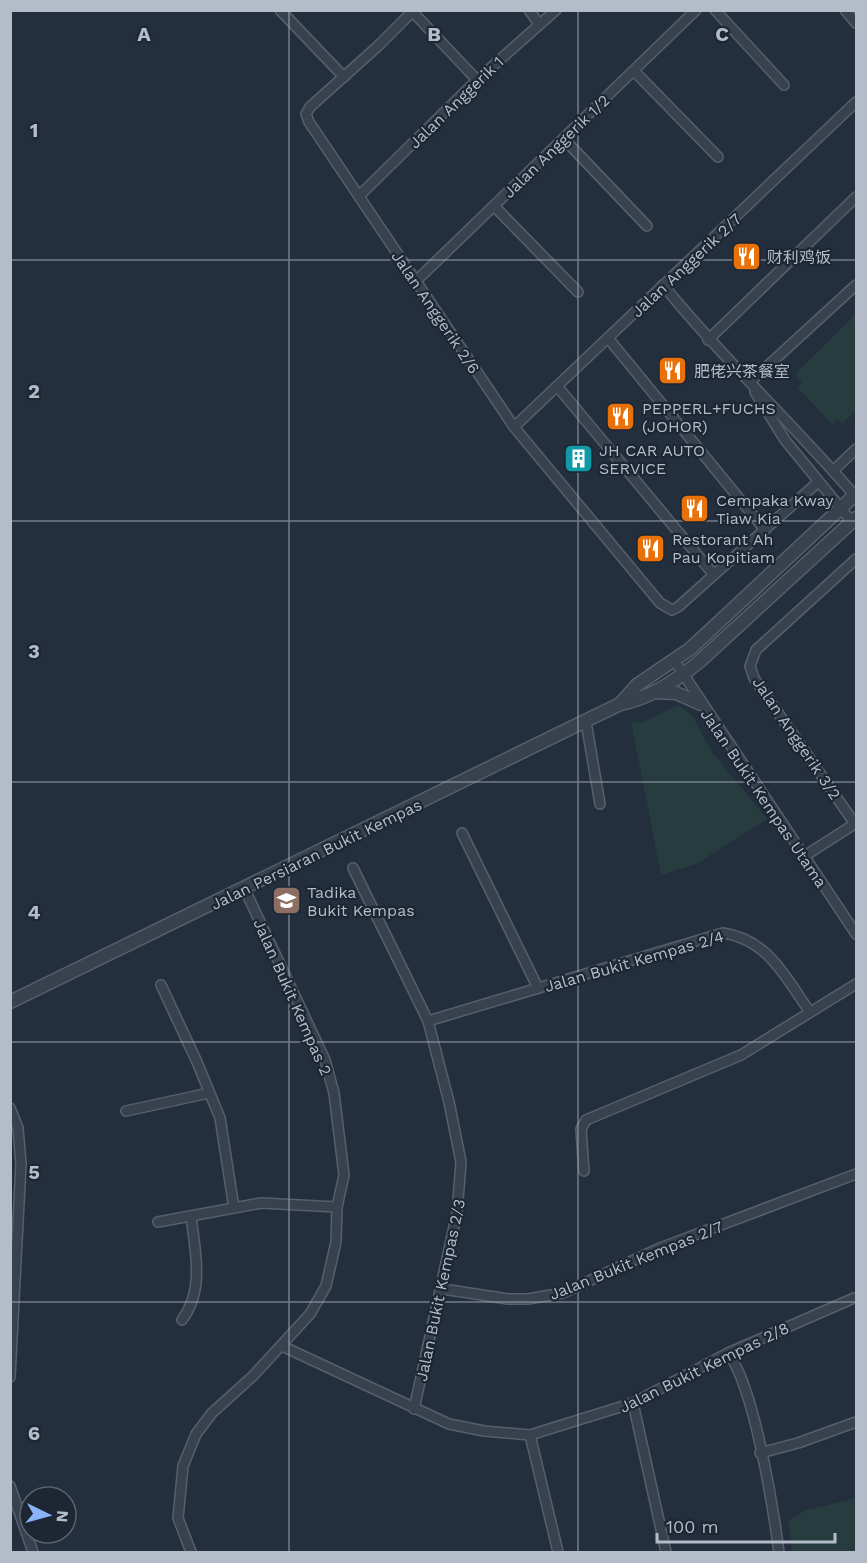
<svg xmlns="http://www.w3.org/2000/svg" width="867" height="1563" font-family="'Work Sans','Noto Sans SC',sans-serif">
  <rect width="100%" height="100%" fill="#242f3e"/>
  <g fill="#263c3f">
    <polygon points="856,314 856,410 842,424 837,419 832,424 797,387 802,382 795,374"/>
    <polygon points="678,705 692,715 711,751 767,819 696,864 661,875 631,721 641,723"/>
    <polygon points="856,1498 856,1552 793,1552 788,1521 806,1510"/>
  </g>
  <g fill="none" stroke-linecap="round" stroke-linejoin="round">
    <defs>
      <g id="minor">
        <polyline points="280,10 344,77"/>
        <polyline points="411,10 477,80"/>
        <polyline points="529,10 539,24"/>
        <polyline points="715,10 784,85"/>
        <polyline points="845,10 856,23"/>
        <polyline points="412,12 378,46 310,107 306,114 309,122 514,427 660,603 672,610 678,607 817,483"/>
        <polyline points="634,71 718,157"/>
        <polyline points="564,139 647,226"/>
        <polyline points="359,196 477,80 556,10"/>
        <polyline points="494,206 578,292"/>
        <polyline points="415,282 696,10"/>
        <path d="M663 285C724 360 794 425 856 497"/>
        <polyline points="608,338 765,530"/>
        <polyline points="708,340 856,197"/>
        <polyline points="750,382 856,285"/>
        <polyline points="557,386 714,575"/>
        <polyline points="755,392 785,440 852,522"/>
        <polyline points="514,427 856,102"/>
        <polyline points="833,471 856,449"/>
        <polyline points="674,660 856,934"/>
        <polyline points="586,722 600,804"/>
        <polyline points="855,824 754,678 750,666 756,650 856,559"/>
        <polyline points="462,833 538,988"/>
        <polyline points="803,857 856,823"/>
        <polyline points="353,868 428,1021 449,1102 461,1162 457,1213 414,1409"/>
        <polyline points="161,985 197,1062 220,1118 234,1208"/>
        <path d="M428 1021 723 933C769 940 785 977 810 1012"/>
        <polyline points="10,1108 18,1128 21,1164 10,1377"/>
        <polyline points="126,1111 209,1093"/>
        <polyline points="584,1171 581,1129 586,1120 741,1055 856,984"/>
        <polyline points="158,1222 261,1203 337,1207"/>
        <polyline points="443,1289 508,1299 528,1299 563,1293 660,1248 856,1174"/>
        <path d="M182 1320C205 1289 195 1251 191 1216"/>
        <polyline points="282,1346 449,1424 484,1431 530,1435 633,1403 728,1353 854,1298"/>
        <path d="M728 1353C754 1386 773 1507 779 1552"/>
        <polyline points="633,1403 666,1552"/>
        <polyline points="530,1435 558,1552"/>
        <polyline points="760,1453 798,1443 856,1422"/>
        <polyline points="10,1486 33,1552"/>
        <polyline points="191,1552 178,1518 183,1466 196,1434 212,1413 253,1376 310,1314 326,1286 336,1242 337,1207 344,1175 334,1093 325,1060 245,890"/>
      </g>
      <g id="tertiary">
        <polyline points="654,692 676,693 701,704"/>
        <polyline points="620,704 637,685 690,649 856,494"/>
        <path d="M10 1002 620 704C649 699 677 680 700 661L856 518"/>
      </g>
    </defs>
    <use href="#minor" stroke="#565f6c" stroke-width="12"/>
    <use href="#tertiary" stroke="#565f6c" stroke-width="15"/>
    <use href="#minor" stroke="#38414e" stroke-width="9"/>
    <use href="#tertiary" stroke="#38414e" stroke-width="12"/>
  </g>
  <path fill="none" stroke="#b4bcc9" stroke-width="1.5" stroke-opacity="0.55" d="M289 10V1552M578 10V1552M10 260H856M10 521H856M10 782H856M10 1042H856M10 1302H856"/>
  <defs>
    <symbol id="restaurant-square" viewBox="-11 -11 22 22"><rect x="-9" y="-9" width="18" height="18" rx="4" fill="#e8710a" stroke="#1d2633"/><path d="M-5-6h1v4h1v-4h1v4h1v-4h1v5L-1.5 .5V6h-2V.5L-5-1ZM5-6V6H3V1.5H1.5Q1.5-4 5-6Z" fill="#fff"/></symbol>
    <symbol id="building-square" viewBox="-11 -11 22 22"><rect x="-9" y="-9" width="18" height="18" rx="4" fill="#0f9aa8" stroke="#1d2633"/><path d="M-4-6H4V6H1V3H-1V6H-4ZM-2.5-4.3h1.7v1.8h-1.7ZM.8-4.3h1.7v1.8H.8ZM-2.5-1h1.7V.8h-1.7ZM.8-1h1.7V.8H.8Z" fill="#fff"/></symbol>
    <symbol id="school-square" viewBox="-11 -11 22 22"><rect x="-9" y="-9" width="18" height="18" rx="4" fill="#8d6e63" stroke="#1d2633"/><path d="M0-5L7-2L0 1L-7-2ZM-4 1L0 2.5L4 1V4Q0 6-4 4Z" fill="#fff"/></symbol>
  </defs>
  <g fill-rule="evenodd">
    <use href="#restaurant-square" x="730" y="240" width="33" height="33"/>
    <use href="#restaurant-square" x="656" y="354" width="33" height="33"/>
    <use href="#restaurant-square" x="604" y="400" width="33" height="33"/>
    <use href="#building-square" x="562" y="442" width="33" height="33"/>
    <use href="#restaurant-square" x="678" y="492" width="33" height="33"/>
    <use href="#restaurant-square" x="634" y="532" width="33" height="33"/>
    <use href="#school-square" x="270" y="884" width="33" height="33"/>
  </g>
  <g text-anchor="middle" stroke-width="4.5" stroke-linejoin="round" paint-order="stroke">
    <g font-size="16" fill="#b4bcc9" stroke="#1d2633">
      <text transform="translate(456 102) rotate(-44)" y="6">Jalan Anggerik 1</text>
      <text transform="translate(556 146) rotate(-44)" y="6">Jalan Anggerik 1/2</text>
      <text transform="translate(686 265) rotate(-43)" y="6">Jalan Anggerik 2/7</text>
      <text transform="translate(436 312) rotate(56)" y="6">Jalan Anggerik 2/6</text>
      <text transform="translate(797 738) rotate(56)" y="6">Jalan Anggerik 3/2</text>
      <text transform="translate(764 798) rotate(56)" y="6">Jalan Bukit Kempas Utama</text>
      <text transform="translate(316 854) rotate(-26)" y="6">Jalan Persiaran Bukit Kempas</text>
      <text transform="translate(634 961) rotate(-16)" y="6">Jalan Bukit Kempas 2/4</text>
      <text transform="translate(293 997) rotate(66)" y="6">Jalan Bukit Kempas 2</text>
      <text transform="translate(636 1260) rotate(-22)" y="6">Jalan Bukit Kempas 2/7</text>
      <text transform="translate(440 1290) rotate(-78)" y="6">Jalan Bukit Kempas 2/3</text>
      <text transform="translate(704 1367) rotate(-26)" y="6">Jalan Bukit Kempas 2/8</text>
    </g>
    <g font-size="16" fill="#b4bcc9" stroke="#1d2633" text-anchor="start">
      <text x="767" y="263">财利鸡饭</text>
      <text x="694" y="377">肥佬兴茶餐室</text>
      <text x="642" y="414">PEPPERL+FUCHS<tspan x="642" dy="18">(JOHOR)</tspan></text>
      <text x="599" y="456">JH CAR AUTO<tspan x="599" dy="18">SERVICE</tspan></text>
      <text x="716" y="506">Cempaka Kway<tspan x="716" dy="18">Tiaw Kia</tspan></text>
      <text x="672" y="545">Restorant Ah<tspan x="672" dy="18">Pau Kopitiam</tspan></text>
      <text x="307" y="898">Tadika<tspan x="307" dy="18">Bukit Kempas</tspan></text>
    </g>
  </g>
  <g font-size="20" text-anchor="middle" font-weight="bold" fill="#b4bcc9" stroke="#1d2633" stroke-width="4.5" stroke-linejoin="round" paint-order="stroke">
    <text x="144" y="41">A</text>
    <text x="434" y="41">B</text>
    <text x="722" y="41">C</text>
    <text x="34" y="137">1</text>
    <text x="34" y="398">2</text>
    <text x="34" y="658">3</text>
    <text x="34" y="919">4</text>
    <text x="34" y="1179">5</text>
    <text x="34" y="1440">6</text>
  </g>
  <rect width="867" height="1563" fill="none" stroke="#b4bcc9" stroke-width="24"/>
  <g transform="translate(48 1515) rotate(95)"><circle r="28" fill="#1d2633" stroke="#59626f" stroke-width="1.5"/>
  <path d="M0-4.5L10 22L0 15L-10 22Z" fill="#8ab4f8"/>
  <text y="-9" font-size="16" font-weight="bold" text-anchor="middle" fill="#b4bcc9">N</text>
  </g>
  <path d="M657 1533v9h178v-9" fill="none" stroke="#b4bcc9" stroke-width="3"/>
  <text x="666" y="1533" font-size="18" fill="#b4bcc9" stroke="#1d2633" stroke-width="4.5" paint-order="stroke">100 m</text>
</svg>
